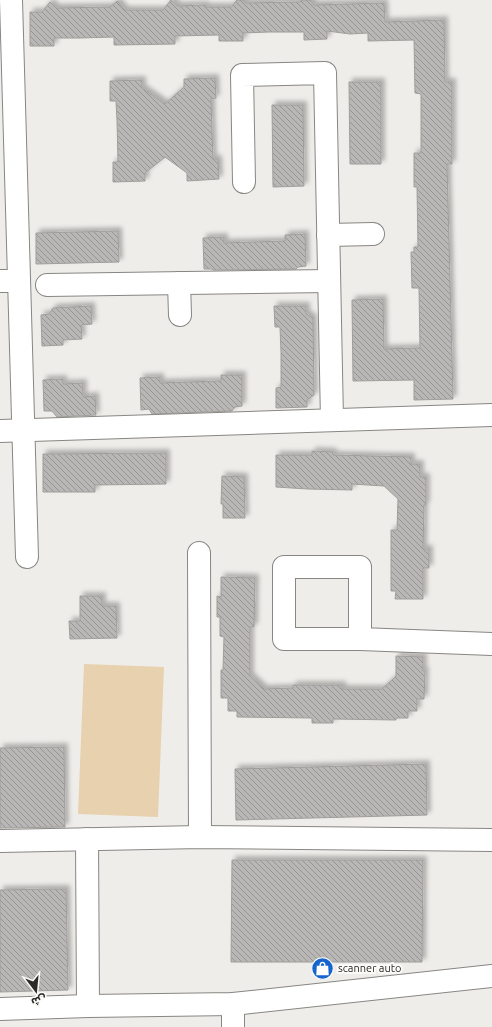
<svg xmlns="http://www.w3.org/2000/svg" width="492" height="1027" font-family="Ubuntu,'Noto Sans Arabic',sans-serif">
  <defs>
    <pattern id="building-back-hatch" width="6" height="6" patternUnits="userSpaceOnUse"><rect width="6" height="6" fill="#b9b7b5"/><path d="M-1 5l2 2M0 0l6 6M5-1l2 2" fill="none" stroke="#979593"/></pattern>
    <filter id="shadow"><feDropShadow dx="3.5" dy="-3.5" stdDeviation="2" flood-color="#0004"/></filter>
  </defs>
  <rect width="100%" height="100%" fill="#efedea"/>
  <polygon fill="#e7d1af" points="84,664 164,667 158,817 78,814"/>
  <g fill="url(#building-back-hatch)" stroke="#a09e9b" filter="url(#shadow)">
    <polygon points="171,0 178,6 205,5 205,7 231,7 237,0 243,0 246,3 300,2 302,0 310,0 314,5 384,3 385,22 444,20 445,82 452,82 452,164 447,164 453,399 414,400 414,380 353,381 352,300 383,299 384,349 420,348 419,288 412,288 411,252 414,252 414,247 418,247 417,187 414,187 414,153 421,153 421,94 415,93 414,40 368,41 368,33 350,34 327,31 327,39 304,40 304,32 269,32 243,33 243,41 219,41 219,35 175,36 175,44 114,45 114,37 80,38 54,38 54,46 30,46 30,12 42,12 50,2 56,8 110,7 117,1 125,10 163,10"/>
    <polygon points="215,78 216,98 211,99 212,132 213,159 218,159 219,179 187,181 187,173 165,157 145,173 145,181 113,182 113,162 118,162 117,120 116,101 110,101 110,81 142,80 142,88 165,104 184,87 184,79"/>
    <polygon points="349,82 381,82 381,164 350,164"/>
    <polygon points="272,105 303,105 304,186 273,187"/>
    <polygon points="118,231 119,262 36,264 36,233"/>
    <polygon points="305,234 306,266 298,267 296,269 213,270 212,269 204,269 203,238 224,237 224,243 285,241 285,235"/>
    <polygon points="91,306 92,324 81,325 82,339 63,340 63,345 42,346 41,315 49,314 53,308"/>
    <polygon points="274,306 306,306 306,314 313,318 314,395 307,400 307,407 276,408 276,388 281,387 281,352 280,327 275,327"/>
    <polygon points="221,375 242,375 242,406 235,407 232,411 152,414 149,409 141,410 140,378 160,377 160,383 187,382 221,381"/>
    <polygon points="63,379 63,384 83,383 83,397 95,396 96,415 57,417 52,411 44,411 43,380"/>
    <polygon points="312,451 333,452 333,455 411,457 411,464 420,464 420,477 426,477 426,505 424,505 423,549 429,549 429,568 423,568 423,599 395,599 396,591 391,591 391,530 397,530 398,499 384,486 352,484 352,490 308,489 276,487 276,455 312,455"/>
    <polygon points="166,453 166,484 95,485 95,492 43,492 43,454"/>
    <polygon points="222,476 244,477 245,518 223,518 223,504 221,504"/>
    <polygon points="221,577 255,578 254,627 250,627 250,676 264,689 293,688 293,685 342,685 342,689 382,689 396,676 396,656 423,657 423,671 425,671 424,699 417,699 417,711 408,711 408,718 396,718 396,720 333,719 333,723 312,723 312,718 237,717 237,711 228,711 228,698 221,698 221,670 223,670 224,637 220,636 220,617 217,617 217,596 221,597"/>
    <polygon points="80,596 102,596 102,606 116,606 117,638 70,639 69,621 80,621"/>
    <polygon points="64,747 65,827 0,828 0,748"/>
    <polygon points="426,764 427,815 236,820 235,769"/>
    <polygon points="232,860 423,860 422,962 231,962"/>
    <polygon points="50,889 66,889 68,990 0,992 0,890"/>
  </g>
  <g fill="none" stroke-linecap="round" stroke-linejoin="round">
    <defs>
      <g id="minor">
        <polyline points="11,0 27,557"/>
        <polyline points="244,182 242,75 325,73 332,420"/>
        <polyline points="328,235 373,234"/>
        <polyline points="0,281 19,281"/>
        <polyline points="179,283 180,315"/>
        <polyline points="47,285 329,281"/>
        <polyline points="0,431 492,415"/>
        <polyline points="199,553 200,837"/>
        <polyline points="360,639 360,567 284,567 284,639 360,639 492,644"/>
        <polyline points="87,839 88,1006"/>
        <polyline points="0,841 200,837 492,840"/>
        <polyline points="233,1004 233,1027"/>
        <polyline points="0,1009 88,1006 233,1004 492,976"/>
      </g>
    </defs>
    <use href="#minor" stroke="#888683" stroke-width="24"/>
    <use href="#minor" stroke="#fff" stroke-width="22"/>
  </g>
  <defs>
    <symbol id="shop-disc" viewBox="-11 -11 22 22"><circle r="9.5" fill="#1665cf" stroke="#fcfaf7"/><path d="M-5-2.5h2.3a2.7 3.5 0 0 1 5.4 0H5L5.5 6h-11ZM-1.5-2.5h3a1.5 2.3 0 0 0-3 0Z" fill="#fff"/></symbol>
  </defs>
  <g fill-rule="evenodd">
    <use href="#shop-disc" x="310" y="956" width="25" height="25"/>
  </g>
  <g text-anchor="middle" stroke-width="4" stroke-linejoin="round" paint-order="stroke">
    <g font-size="11" fill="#2a2a28" stroke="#fcfaf7" text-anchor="start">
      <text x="338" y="972">scanner auto</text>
    </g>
  </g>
  <g transform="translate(36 991) rotate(164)" stroke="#fcfaf7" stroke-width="3" paint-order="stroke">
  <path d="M0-3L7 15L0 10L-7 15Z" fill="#2a2a28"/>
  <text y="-6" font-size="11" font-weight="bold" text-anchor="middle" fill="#2a2a28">ش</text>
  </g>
</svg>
